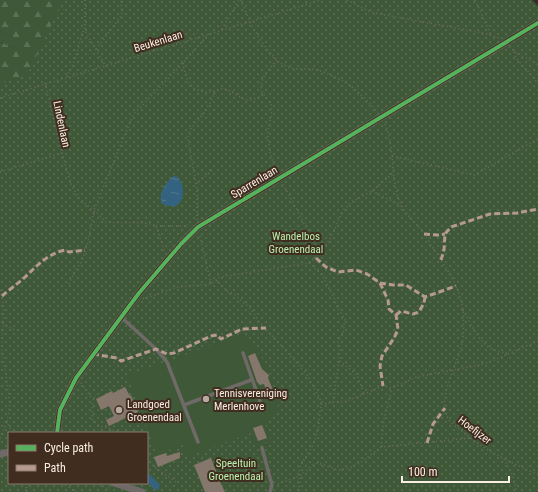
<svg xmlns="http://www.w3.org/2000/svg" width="538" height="492" font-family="'Roboto Condensed',sans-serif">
  <defs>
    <pattern id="grass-tufts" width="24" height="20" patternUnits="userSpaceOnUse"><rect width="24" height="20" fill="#3f5838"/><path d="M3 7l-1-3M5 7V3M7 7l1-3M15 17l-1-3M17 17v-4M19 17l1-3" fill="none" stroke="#5c7055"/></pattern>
    <pattern id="forest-firs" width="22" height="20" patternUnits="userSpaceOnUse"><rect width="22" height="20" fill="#3f5838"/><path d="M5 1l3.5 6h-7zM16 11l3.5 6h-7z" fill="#5c7055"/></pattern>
    <pattern id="park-dots" width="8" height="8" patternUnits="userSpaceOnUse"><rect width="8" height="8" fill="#3f5838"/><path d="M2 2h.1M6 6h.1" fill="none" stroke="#5c7055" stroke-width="1.8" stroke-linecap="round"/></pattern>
    <pattern id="water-ripples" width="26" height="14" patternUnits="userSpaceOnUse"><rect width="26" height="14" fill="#336380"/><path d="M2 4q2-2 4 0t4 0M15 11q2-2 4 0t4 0" fill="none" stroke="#517a92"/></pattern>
  </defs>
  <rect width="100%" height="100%" fill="#382e27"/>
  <polygon fill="url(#grass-tufts)" points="0,31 19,41 14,49 0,42"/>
  <polygon fill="url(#forest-firs)" points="0,0 318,0 0,97 0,42 14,49 18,41 0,31"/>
  <path fill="url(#park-dots)" fill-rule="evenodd" d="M63 0H532L538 6V492H0V84L27 75ZM9 433H147V483H9Z"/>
  <polygon fill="#3f5838" points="242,334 266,363 275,391 278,407 265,424 271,440 255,447 251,433 187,456 183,445 157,455 127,376"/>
  <g fill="url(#water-ripples)">
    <path d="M176 176C185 181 186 203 175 206 171 207 166 205 162 204 158 193 165 184 172 177Z"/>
    <polygon points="147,472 160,485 158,490 154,489 147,481"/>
  </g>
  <g fill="#86776d">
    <polygon points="255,353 262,369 269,375 268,378 273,390 267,393 264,384 260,385 257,382 248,356"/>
    <polygon points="125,387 130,396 131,395 138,412 109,426 106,420 114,416 109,406 101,410 96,399 112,391 113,393"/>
    <polygon points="262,425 267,438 258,441 253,428"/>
    <polygon points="180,452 180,458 158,467 154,457 166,453 167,456"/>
    <polygon points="211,458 221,484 225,492 205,492 194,465"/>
  </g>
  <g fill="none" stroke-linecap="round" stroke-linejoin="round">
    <g stroke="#6f6a66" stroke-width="1.5" stroke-dasharray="1 3" stroke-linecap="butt">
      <polyline points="85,0 85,31 105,65"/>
      <path d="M241 0C248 20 267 59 288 67 296 70 304 68 312 69 322 70 332 76 341 80 355 87 367 101 378 112"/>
      <polyline points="347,0 368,11 380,14 483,33 499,38"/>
      <polyline points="475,0 491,35"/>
      <polyline points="222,29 239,0"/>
      <path d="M509 47C517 54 529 59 538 65"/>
      <polyline points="96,49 122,15 121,0"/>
      <polyline points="514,52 516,58 538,83"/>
      <path d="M183 63C185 79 191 93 210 92 215 91 219 88 225 89 233 91 240 99 248 100 252 100 259 97 263 95"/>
      <polyline points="67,77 74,62 84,28"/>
      <path d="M45 83C51 110 58 137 65 164 68 174 71 186 77 195 84 206 98 210 105 222 120 224 143 220 156 226L165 253"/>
      <polyline points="0,98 321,0"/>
      <path d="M385 124C396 150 389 181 402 207 407 216 415 222 421 230 425 235 428 240 431 245 444 265 460 286 463 310 464 321 464 333 462 343 458 365 438 393 447 416 449 423 457 427 462 431 467 435 473 441 479 444 497 457 518 465 538 475"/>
      <polyline points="392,156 474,175 538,139"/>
      <polyline points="0,172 62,153"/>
      <path d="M276 172C272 159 268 147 268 133 268 124 274 113 271 105 268 97 261 95 261 86 261 77 271 67 277 60"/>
      <polyline points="196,184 213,170"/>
      <polyline points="283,184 320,253"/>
      <polyline points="372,191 402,206"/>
      <path d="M197 220V189L188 139C189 127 194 126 200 118 207 109 212 100 216 89"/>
      <polyline points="156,226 188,226"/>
      <polyline points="200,236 211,284"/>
      <polyline points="309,263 322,275 335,300 337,307 345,319 343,334 338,340 340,350 339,360 333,402"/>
      <polyline points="216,280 228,292 234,294 251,309 258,320 307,375 320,399 321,404 318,429 315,439 312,447 299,468 300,476 299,492"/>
      <polyline points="69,284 75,271 82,261 88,242 94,210 133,115 183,63 209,34"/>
      <polyline points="0,290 3,301 4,312 2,348 10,404 7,422 12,433"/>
      <polyline points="143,299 177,287 211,284 220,277 309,263 320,253 332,236 342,212 350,203 372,191 393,173"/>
      <path d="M463 310C475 330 481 352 508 353"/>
      <polyline points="3,323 12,329 21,331"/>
      <polyline points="340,361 357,375 364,394"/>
      <polyline points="81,383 93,400 92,419 99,426 108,428 121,433"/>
      <polyline points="321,404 347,401 383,386 392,388 417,377 479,365 494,360 538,341"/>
      <polyline points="0,438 7,422"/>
      <polyline points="381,447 384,419 392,388"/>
      <polyline points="147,459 158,470 176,482"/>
      <polyline points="504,459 513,476 517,492"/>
      <polyline points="26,483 27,492"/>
      <polyline points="62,483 76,492"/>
      <polyline points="96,483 110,489"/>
      <polyline points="278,484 300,476 313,465 318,463 339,470 349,468 360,463 381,447 471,438"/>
    </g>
    <g stroke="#6f6a68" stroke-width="3.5">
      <polyline points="121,317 156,349 167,362 198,442"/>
      <polyline points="243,353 262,407"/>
      <polyline points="184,405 251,380"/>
      <polyline points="262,448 272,485 270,492"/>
    </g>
    <g stroke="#6f6a68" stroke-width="7">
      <polyline points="57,433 60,410 76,378 139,293 181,244 198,227 538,23"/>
      <polyline points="0,454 9,452"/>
      <polyline points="114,483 142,492"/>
    </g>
    <g stroke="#b69a8f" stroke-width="3" stroke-dasharray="6 3" stroke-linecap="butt">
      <polyline points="424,234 438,235 445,234"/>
      <polyline points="316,258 326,267 338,272 356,270 367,274 380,283 393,285 406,285 425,297 456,286"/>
      <polyline points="441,260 444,250 445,234 451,227 490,214 517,213 538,209"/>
      <polyline points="380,283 388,300 389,309 396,315 398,329 394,338 382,356 380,366 383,386"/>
      <path d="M2 296C9 290 17 284 24 278 37 266 47 254 65 250L69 252 85 250"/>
      <polyline points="396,315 401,311 413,314 419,312 424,303 425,297"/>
      <polyline points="93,354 117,358 121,361 156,349 167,354 174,353 211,336 217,335 221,339 242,329 266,328"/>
      <polyline points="427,443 433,424 445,408"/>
    </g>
    <defs>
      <polyline id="cycleway" points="57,433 60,410 76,378 139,293 181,244 198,227 538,23"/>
    </defs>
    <use href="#cycleway" stroke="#402d1f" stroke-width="6"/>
    <use href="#cycleway" stroke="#56b35d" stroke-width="4"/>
  </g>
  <g fill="#b6aaa2" stroke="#402d1f" stroke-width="1.5">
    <circle cx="206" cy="399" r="4"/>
    <circle cx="119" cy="410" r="4"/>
  </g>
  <g text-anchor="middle" stroke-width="4" stroke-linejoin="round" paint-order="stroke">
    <g font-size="11" fill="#faede4" stroke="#402d1f">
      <text transform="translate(158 41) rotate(-17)" y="4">Beukenlaan</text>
      <text transform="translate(62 124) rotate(78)" y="4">Lindenlaan</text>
      <text transform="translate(254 182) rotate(-31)" y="4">Sparrenlaan</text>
      <text transform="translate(475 430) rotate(37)" y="4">Hoefijzer</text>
    </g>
    <g font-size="11" fill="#b9f3af" stroke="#402d1f">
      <text x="296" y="240">Wandelbos<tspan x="296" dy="13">Groenendaal</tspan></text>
      <text x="236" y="467">Speeltuin<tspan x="236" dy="13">Groenendaal</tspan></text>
    </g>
    <g font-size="11" fill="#faede4" stroke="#402d1f" text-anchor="start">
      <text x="214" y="397">Tennisvereniging<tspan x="214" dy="13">Merlenhove</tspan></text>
      <text x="127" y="408">Landgoed<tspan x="127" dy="13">Groenendaal</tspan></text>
    </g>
  </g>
  <rect x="8" y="432" width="140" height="52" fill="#402d1f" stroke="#8a7a6e"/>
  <rect x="16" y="445" width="20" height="6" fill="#56b35d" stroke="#8a7a6e"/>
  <text x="44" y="452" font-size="12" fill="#faede4">Cycle path</text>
  <rect x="16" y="465" width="20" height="6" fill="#b69a8f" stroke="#8a7a6e"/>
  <text x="44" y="472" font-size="12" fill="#faede4">Path</text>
  <path d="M402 476v6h107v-6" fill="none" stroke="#faede4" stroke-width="2"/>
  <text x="408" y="476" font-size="12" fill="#faede4" stroke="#402d1f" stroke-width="3" paint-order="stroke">100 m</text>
</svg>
